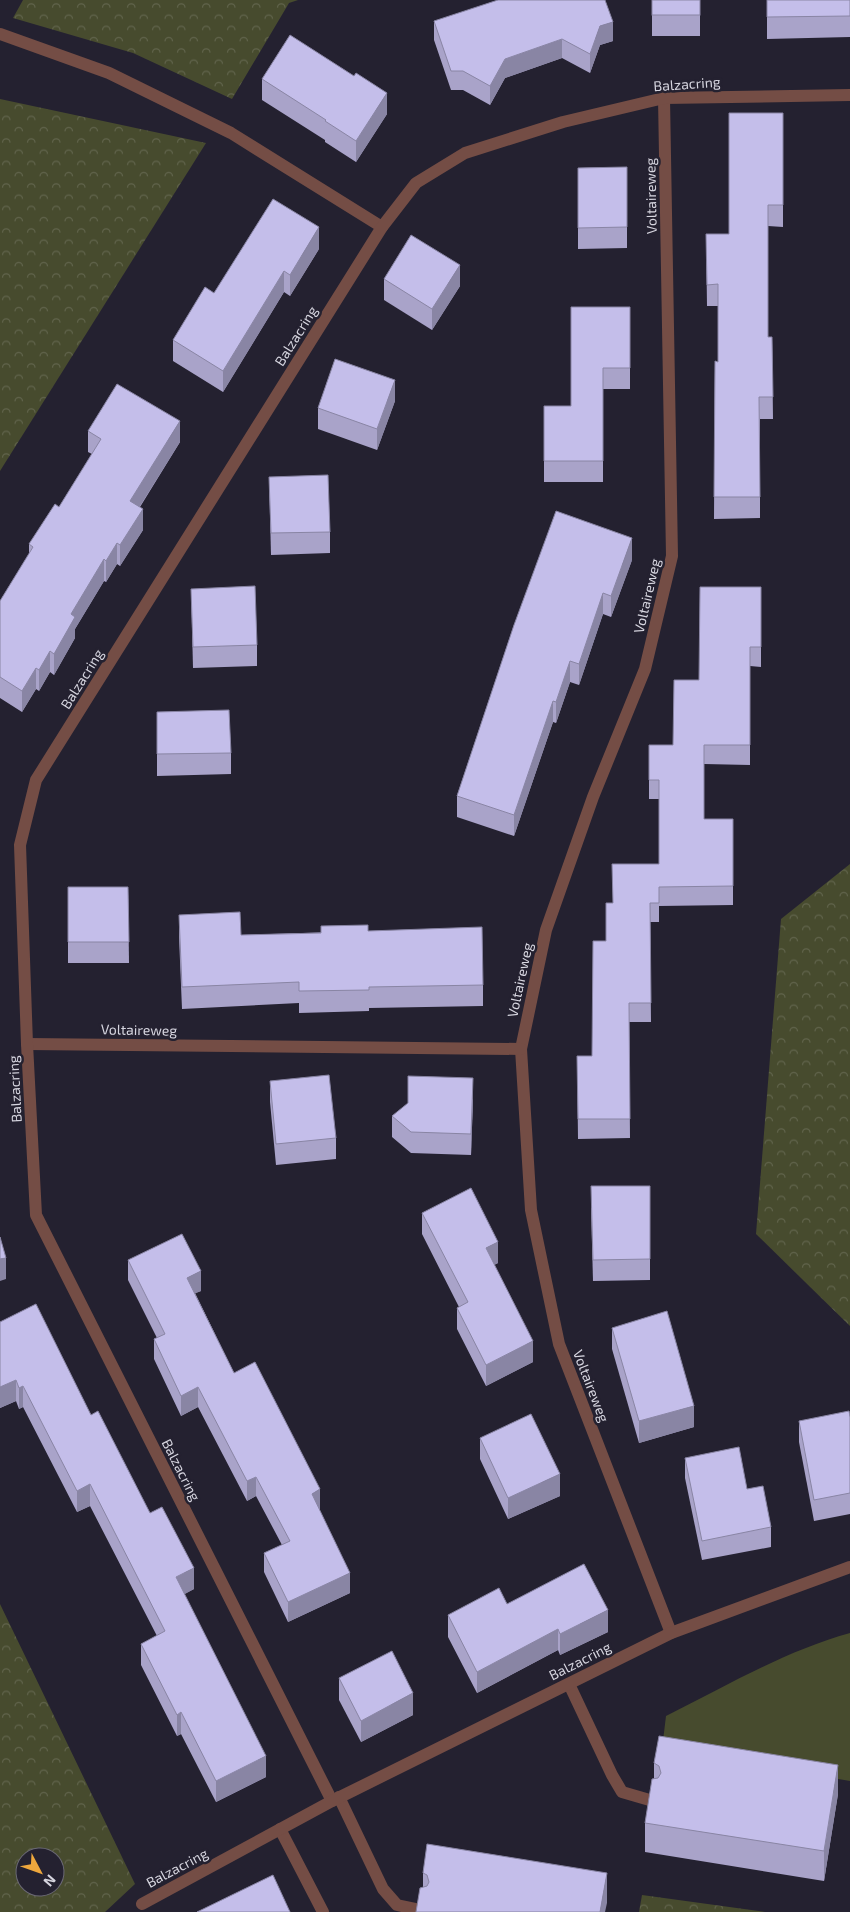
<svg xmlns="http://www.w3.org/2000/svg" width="850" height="1912" font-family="'Exo 2',sans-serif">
  <defs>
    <pattern id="park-crowns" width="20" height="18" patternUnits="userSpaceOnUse" patternTransform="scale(1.25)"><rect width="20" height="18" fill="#474b2e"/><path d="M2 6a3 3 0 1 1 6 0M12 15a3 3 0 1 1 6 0" fill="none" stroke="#61644c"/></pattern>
  </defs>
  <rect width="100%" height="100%" fill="#242130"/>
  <path fill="#474b2e" d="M850 1633V1781L662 1749 666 1716C726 1686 785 1651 850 1633Z"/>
  <g fill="url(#park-crowns)" fill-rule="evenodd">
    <polygon points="23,0 298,0 289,3 232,99 133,53 13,18"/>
    <polygon points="0,99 206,143 0,471"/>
    <polygon points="850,864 850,1326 756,1234 781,919"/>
    <path d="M0 1604 135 1884 105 1912H0ZM25 1857H55V1887H25Z"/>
    <polygon points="642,1895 765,1912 639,1912"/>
  </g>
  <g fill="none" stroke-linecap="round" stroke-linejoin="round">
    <g stroke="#744d45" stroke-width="12">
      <polyline points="569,1684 612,1775 622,1792 653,1801"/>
      <polyline points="339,1797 383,1889 397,1905 421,1910"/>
      <polyline points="280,1829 323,1912"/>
    </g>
    <g stroke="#744d45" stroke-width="12">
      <polyline points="0,34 109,73 231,133 382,227"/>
      <polyline points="664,98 672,556 645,669 593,797 546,930 521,1049 531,1210 559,1344 671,1633"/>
      <polyline points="27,1044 521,1049"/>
      <polyline points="332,1801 36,1215 27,1044 20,845 36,780 382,227 416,183 465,153 563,122 664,98 850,95"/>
      <polyline points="142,1904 332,1801 671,1633 850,1567"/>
    </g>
  </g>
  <g fill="#a9a3c9">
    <rect x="652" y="0" width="48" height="36"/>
    <polygon points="767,0 850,0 850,37 767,39"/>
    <polygon points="434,21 613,41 600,45 590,73 562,58 505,78 490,105 463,90 451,90 434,40"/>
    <polygon points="262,79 387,114 356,162 325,142 325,140 262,100"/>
    <polygon points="783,113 783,227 768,226 768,337 772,337 773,419 760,419 760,518 714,519 715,361 718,362 718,306 707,306 706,234 729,234"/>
    <polygon points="627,167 627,248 578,249 578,168"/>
    <polygon points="319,249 290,296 284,292 223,392 173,361 173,340 214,293"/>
    <polygon points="384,279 460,286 432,330 384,300"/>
    <polygon points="630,307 630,389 603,389 603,482 544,482 544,406 571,406"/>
    <polygon points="395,401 377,450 318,429 318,408"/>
    <polygon points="88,431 180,442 140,507 143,530 120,566 117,564 106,582 104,581 75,629 75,638 54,675 50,672 39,691 36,689 22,712 0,698 0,601 29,554 29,544 59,507 92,454 88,452"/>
    <polygon points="269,477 330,532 330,553 271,555"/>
    <polygon points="632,560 611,617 603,614 579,685 570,682 556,723 553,722 514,836 457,817 457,796 514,625"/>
    <polygon points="761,587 761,667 750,666 750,765 704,764 704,819 733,819 733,905 659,906 659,922 650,922 651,1022 629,1022 630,1138 578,1139 577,1056 592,1056 606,941 659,864 659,799 649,799 649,745 673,745 699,680"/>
    <polygon points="191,589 257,645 257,666 193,668"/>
    <polygon points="157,712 231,753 231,774 157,776"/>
    <polygon points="68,887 128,887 129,963 68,963"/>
    <polygon points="179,915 241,935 368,931 483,985 483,1006 369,1008 369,1011 299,1013 299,1003 182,1009 179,937"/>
    <polygon points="270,1081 336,1138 336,1159 276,1165 270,1102"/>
    <polygon points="473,1099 471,1155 411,1153 392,1137 392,1116"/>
    <polygon points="650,1186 650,1280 593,1281 591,1208"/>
    <polygon points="422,1213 498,1263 494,1265 533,1362 486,1386 457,1329 457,1308 459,1307 422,1234"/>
    <polygon points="128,1260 201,1291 195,1293 234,1373 320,1509 319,1509 350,1593 288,1622 264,1572 264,1553 282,1545 256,1496 247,1501 198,1407 181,1416 154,1359 154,1339 157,1338 128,1280"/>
    <polygon points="0,1322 91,1415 150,1513 194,1589 184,1594 266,1777 216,1802 181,1734 177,1736 141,1665 141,1644 157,1636 90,1506 77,1512 23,1407 19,1409 16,1401 0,1408"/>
    <polygon points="612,1328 694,1427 639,1443 612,1349"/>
    <polygon points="850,1417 850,1514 814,1521 799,1442 799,1421"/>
    <polygon points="480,1438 560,1496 508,1519 480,1459"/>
    <polygon points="685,1458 747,1489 771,1527 771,1547 702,1560 685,1478"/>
    <polygon points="507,1604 608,1632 560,1655 558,1650 477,1693 448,1637 448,1615"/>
    <polygon points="339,1678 413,1715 361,1742 339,1700"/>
    <polygon points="654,1763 838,1794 824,1881 645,1852 645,1823 654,1779"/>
    <polygon points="423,1873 607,1903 423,1888"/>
  </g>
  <g fill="#8985a4">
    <polygon points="613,22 613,41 600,45 590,73 590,54 600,26"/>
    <polygon points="562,39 562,58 505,78 490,105 490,86 505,59"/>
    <polygon points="387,93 387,114 356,162 356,141"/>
    <polygon points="319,227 319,249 290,296 290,275"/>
    <polygon points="460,265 460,286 432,330 432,309"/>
    <polygon points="284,271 284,292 223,392 223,371"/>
    <polygon points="395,380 395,401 377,450 377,429"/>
    <polygon points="180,421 180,442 130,522 130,501"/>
    <polygon points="143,509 143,530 120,566 120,545"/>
    <polygon points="632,538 632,560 611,617 611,596"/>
    <polygon points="117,543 117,564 106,582 106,561"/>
    <polygon points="104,559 104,581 75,629 75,638 54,675 54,654 71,614"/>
    <polygon points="603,593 603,614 579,685 579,664"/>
    <polygon points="50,651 50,672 39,691 39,670"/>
    <polygon points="570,661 570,682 556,723 556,702"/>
    <polygon points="36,668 36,689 22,712 22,691"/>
    <polygon points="553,701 553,722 514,836 514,815"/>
    <polygon points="473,1078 473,1099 471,1155 471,1134"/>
    <polygon points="498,1242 498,1263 486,1269 486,1248"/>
    <polygon points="6,1258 6,1279 0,1281 0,1259"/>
    <polygon points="201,1271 201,1291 187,1297 187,1278"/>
    <polygon points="533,1341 533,1362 486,1386 486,1365"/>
    <polygon points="16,1380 16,1401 0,1408 0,1387"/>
    <polygon points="23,1386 23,1407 19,1409 19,1388"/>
    <polygon points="198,1387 198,1407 181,1416 181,1396"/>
    <polygon points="694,1406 694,1427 639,1443 639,1421"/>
    <polygon points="560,1474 560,1496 508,1519 508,1498"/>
    <polygon points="256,1477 256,1496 247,1501 247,1481"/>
    <polygon points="90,1484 90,1506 77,1512 77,1491"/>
    <polygon points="320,1489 320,1509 312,1513 312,1494"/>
    <polygon points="194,1568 194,1589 176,1599 176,1577"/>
    <polygon points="350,1573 350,1593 288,1622 288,1602"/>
    <polygon points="608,1610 608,1632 560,1655 560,1634"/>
    <polygon points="558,1629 558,1650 477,1693 477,1672"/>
    <polygon points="413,1693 413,1715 361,1742 361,1721"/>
    <polygon points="181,1712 181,1734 177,1736 177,1715"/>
    <polygon points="266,1756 266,1777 216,1802 216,1781"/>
    <polygon points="838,1765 838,1794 824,1881 824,1851"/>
    <polygon points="607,1873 607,1903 605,1912 600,1912"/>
  </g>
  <g fill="#c4beea" stroke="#8985a4">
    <polygon points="498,0 605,0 613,22 600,26 590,54 562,39 505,59 490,86 463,71 451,71 434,21"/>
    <rect x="652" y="0" width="48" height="15"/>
    <polygon points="767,0 850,0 850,16 767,17"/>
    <polygon points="290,35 354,76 356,73 387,93 356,141 325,121 326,120 262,79"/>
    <polygon points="729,113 783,113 783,205 768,205 768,337 772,337 773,397 759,397 760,497 714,497 715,361 718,362 718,284 707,285 706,234 729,234"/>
    <polygon points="627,167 627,227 578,228 578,168"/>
    <polygon points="273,199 319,227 290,275 284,271 223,371 173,340 205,287 214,293"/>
    <polygon points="411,235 460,265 432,309 384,279"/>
    <polygon points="571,307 630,307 630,368 603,368 603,461 544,461 544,406 571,406"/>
    <polygon points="335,359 395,380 377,429 318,408"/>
    <polygon points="117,384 180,421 130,501 143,509 120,545 117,543 106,561 104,559 71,614 75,617 54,654 50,651 39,670 36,668 22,691 0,677 0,601 33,547 29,544 55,504 59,507 101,439 88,431"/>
    <polygon points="328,475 330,532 271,533 269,477"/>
    <polygon points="556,511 632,538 611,596 603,593 579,664 570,661 556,702 553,701 514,815 457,796 514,625"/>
    <polygon points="255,586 257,645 193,647 191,589"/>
    <polygon points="700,587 761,587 761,647 750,647 750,745 704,745 704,819 733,819 733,886 659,887 659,903 650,903 651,1003 629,1003 630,1119 578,1119 577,1056 592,1056 593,941 606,941 606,903 613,903 612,864 659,864 659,780 649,780 649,745 673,745 674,680 699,680"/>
    <polygon points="229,710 231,753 157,754 157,712"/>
    <polygon points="68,887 128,887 129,942 68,942"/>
    <polygon points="240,912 241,935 321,933 321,926 368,925 368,931 482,927 483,985 369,987 369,990 299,991 299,982 182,987 179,915"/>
    <polygon points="329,1075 336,1138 276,1144 270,1081"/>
    <polygon points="408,1076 473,1078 471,1134 411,1132 392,1116 408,1103"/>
    <polygon points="591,1186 650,1186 650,1259 593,1260"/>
    <polygon points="471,1188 498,1242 486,1248 533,1341 486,1365 457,1308 468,1302 422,1213"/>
    <polygon points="182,1234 201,1271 187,1278 234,1373 255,1362 320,1489 312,1494 350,1573 288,1602 264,1553 290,1541 256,1477 247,1481 198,1387 181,1396 154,1339 165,1334 128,1260"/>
    <polygon points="0,1237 6,1258 0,1259"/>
    <polygon points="36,1304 91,1415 98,1411 150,1513 162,1507 194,1568 176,1577 266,1756 216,1781 181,1712 177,1715 141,1644 165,1631 90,1484 77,1491 23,1386 19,1388 16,1380 0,1387 0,1322"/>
    <polygon points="667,1311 694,1406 639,1421 612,1328"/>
    <polygon points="849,1411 850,1417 850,1493 814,1500 799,1421"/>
    <polygon points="531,1414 560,1474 508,1498 480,1438"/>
    <polygon points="739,1447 747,1489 763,1486 771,1527 702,1541 685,1458"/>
    <polygon points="584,1564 608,1610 560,1634 558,1629 477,1672 448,1615 499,1588 507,1604"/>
    <polygon points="392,1651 413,1693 361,1721 339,1678"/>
    <polygon points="659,1736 838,1765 824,1851 645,1823 652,1779 658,1778 661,1773 659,1766 654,1763"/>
    <polygon points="427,1844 607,1873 600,1912 416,1912 420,1888 427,1886 429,1882 427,1875 423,1873"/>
    <polygon points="273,1875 290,1912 197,1912"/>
  </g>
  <g text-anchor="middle" stroke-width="5" stroke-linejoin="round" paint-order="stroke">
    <g font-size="14" fill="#d6d5df" stroke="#242130">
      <text transform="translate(687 84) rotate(-4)" y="5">Balzacring</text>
      <text transform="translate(651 196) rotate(-91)" y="5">Voltaireweg</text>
      <text transform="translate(296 336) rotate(-58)" y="5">Balzacring</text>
      <text transform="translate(647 596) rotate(-77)" y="5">Voltaireweg</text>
      <text transform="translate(82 679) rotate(-58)" y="5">Balzacring</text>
      <text transform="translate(520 980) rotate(-78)" y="5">Voltaireweg</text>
      <text transform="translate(139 1030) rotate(1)" y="5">Voltaireweg</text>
      <text transform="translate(15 1089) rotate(-93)" y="5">Balzacring</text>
      <text transform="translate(591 1386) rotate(69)" y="5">Voltaireweg</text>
      <text transform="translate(181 1470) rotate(63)" y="5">Balzacring</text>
      <text transform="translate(580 1661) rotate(-27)" y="5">Balzacring</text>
      <text transform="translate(177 1868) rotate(-28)" y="5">Balzacring</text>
    </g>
  </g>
  <g transform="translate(40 1872) rotate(131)"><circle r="24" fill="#242130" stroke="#6b6976"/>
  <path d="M0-4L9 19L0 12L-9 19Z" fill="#eea73d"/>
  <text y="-8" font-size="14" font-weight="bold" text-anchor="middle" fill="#d6d5df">N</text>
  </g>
</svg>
